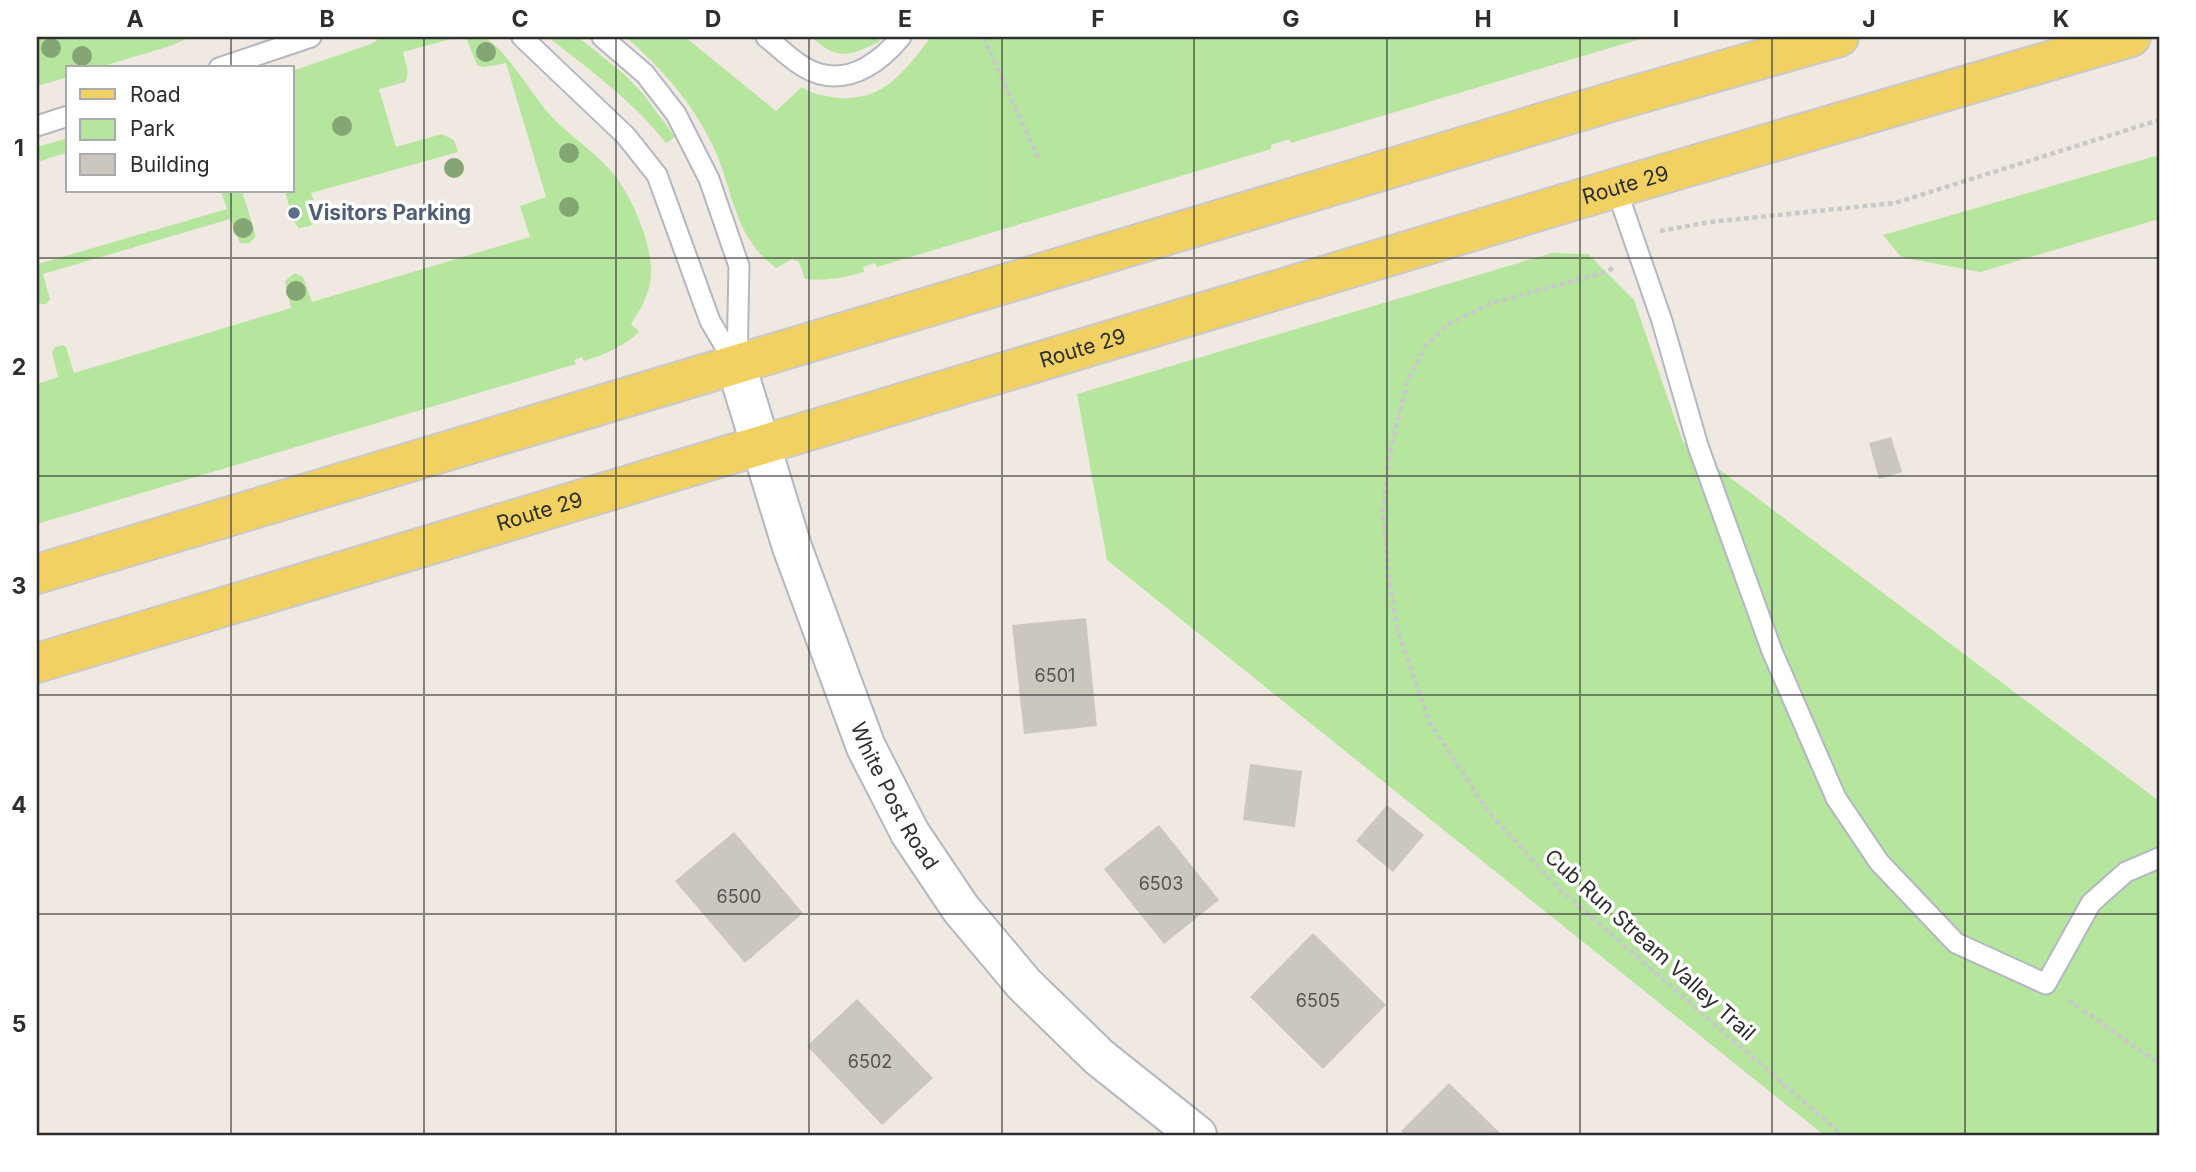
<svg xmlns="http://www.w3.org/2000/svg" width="2196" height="1172" font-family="Inter,sans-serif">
  <rect width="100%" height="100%" fill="#efe9e1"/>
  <g fill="#b6e59e">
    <polygon points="37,37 191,37 170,46 97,68 68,68 68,77 37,86"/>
    <path d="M382 37H458L403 52C405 63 411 72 405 82L379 89 396 147 442 134 454 140 458 152 311 193 318 212 316 221 310 226 299 228 293 220 285 191H292V71L371 44Z"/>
    <path d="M466 37C471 37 478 36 482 37 502 42 535 100 552 117 570 136 594 151 611 171 631 194 653 244 651 275 650 293 641 309 631 324L639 332C622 347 606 354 584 361L582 357 574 360 576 364 37 524V384L58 377 52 352 55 347 63 345 66 347 74 373 291 308 285 281 295 273 303 277 312 302 530 237 520 206 546 197 506 63 484 67 477 65Z"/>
    <path d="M548 37H578L625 75 644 95 675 137 666 143C633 101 590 70 548 37Z"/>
    <path d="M626 37H685L776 111 802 87C813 95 826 96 839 98 885 101 906 69 931 37H1639L1640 39 1291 143 1289 139 1271 145V149L877 267 875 263 863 267 864 272C843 278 827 281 805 279L799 262 792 259 776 268C733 236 734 191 713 146 692 102 662 69 626 37Z"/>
    <path d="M811 37H876L880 41C850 56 838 61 811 37Z"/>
    <polygon points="68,138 68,152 37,162 37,147"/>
    <polygon points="2159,155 2159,219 1980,272 1901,257 1883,235"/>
    <polygon points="221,191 242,191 255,233 255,237 250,243 240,243 230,219 43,274 50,299 46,304 37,304 37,262 38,264 227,209"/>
    <polygon points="1552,253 1588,254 1634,300 1683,442 2159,801 2159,1135 1824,1135 1107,560 1077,394"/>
  </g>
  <g fill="#cbc7bf">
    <polygon points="1891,437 1902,472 1879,479 1869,443"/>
    <polygon points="1086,618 1097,726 1024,734 1012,625"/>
    <polygon points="1250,764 1302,771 1295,827 1243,820"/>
    <polygon points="1387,805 1424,835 1393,872 1356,841"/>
    <polygon points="1159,825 1219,900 1164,944 1104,869"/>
    <polygon points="734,832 803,913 745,963 675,881"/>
    <polygon points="1313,933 1386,1005 1323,1069 1250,997"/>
    <polygon points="857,999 933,1078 882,1125 807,1046"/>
    <polygon points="1449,1083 1502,1135 1405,1135 1401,1131"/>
  </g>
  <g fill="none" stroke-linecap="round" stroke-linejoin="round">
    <defs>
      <g id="service">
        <polyline points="522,37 626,136 657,175 710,321 736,365"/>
        <polyline points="602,37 645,74 676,114 709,179 739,266 737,364"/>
        <path d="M766 37C781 49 800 69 820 74 853 83 882 60 901 37"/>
        <polyline points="219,68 311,37"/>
        <polyline points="37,126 68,116"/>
        <polyline points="1616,188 1662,321 1698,446 1772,651 1836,798 1879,862 1956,943 2046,984 2091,903 2126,872 2159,858"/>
      </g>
      <g id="minor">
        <path id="s1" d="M736 365 792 547 866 747 910 833 961 909 1024 984 1099 1057 1197 1135"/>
      </g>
      <g id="primary">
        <polyline points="37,574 1618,100 1839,37"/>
        <path id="s2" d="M37 663 1616 188 2131 37"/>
      </g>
    </defs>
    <use href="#service" stroke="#b4b7c1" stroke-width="23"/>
    <use href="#minor" stroke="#b4b7c1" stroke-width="42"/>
    <use href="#primary" stroke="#c9c9c9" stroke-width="42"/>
    <g stroke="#c9c9c9" stroke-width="4.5" stroke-dasharray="5 3.5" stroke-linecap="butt">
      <polyline points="983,37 1040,162"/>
      <polyline points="1660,231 1710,222 1895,203 2159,120"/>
      <polyline points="1613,268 1605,272 1489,304 1448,324 1424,348 1407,383 1389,457 1383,510 1388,572 1397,628 1430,723 1488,811 1557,887 1842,1135"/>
      <polyline points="2069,1000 2159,1064"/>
    </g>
    <use href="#service" stroke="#fff" stroke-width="19"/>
    <use href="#minor" stroke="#fff" stroke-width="38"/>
    <use href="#primary" stroke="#f2d163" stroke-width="38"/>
  </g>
  <g fill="#84a574">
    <circle cx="51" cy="48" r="10"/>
    <circle cx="486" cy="52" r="10"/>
    <circle cx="82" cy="56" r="10"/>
    <circle cx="342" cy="126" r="10"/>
    <circle cx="569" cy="153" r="10"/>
    <circle cx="454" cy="168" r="10"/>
    <circle cx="569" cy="207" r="10"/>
    <circle cx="243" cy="228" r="10"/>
    <circle cx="296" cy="291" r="10"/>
  </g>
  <path fill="none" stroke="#2e2e2e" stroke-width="2" stroke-opacity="0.55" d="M231 37V68M424 37V1135M616 37V1135M809 37V1135M1002 37V1135M1194 37V1135M1387 37V1135M1580 37V1135M1772 37V1135M1965 37V1135M231 191V1135M37 258H2159M37 476H2159M37 695H2159M37 914H2159"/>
  <circle fill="#5c6f8a" stroke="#fff" stroke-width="2.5" cx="294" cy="213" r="7"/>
  <g text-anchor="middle" stroke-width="7" stroke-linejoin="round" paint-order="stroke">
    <g font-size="18" fill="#555452">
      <text x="1055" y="682">6501</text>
      <text x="1161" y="890">6503</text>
      <text x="739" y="903">6500</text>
      <text x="1318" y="1007">6505</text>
      <text x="870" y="1068">6502</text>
    </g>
    <g font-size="21" fill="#2e2e2e" stroke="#fff">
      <text dy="7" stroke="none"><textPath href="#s2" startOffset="1659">Route 29</textPath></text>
      <text dy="7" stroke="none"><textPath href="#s2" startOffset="1092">Route 29</textPath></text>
      <text dy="7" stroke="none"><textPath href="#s2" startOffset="525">Route 29</textPath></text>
      <text dy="7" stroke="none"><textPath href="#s1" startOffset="460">White Post Road</textPath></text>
      <text transform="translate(1650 945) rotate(42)" y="7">Cub Run Stream Valley Trail</text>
    </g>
    <g font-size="21" font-weight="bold" fill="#4e5e75" stroke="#fff" text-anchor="start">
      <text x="308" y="220">Visitors Parking</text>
    </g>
  </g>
  <rect width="2196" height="1172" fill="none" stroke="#ffffff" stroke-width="77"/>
  <rect x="66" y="66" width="228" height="126" fill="#ffffff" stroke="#ababab" stroke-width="2"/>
  <rect x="80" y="89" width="35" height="10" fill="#f2d163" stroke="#ababab" stroke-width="2"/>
  <text x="130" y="102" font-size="21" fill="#2e2e2e">Road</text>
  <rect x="80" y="119" width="35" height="21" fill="#b6e59e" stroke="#ababab" stroke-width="2"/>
  <text x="130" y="136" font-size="21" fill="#2e2e2e">Park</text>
  <rect x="80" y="154" width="35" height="21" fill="#cbc7bf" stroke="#ababab" stroke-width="2"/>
  <text x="130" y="172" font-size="21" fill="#2e2e2e">Building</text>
  <rect x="38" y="38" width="2120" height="1096" fill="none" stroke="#2e2e2e" stroke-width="2.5"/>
  <g font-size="23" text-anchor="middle" font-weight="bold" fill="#2e2e2e">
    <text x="135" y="27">A</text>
    <text x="327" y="27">B</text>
    <text x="520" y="27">C</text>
    <text x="713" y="27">D</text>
    <text x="905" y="27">E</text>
    <text x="1098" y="27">F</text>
    <text x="1291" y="27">G</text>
    <text x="1483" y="27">H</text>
    <text x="1676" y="27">I</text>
    <text x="1869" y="27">J</text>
    <text x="2061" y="27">K</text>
    <text x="19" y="156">1</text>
    <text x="19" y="375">2</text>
    <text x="19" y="594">3</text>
    <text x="19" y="813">4</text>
    <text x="19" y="1032">5</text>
  </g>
</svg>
